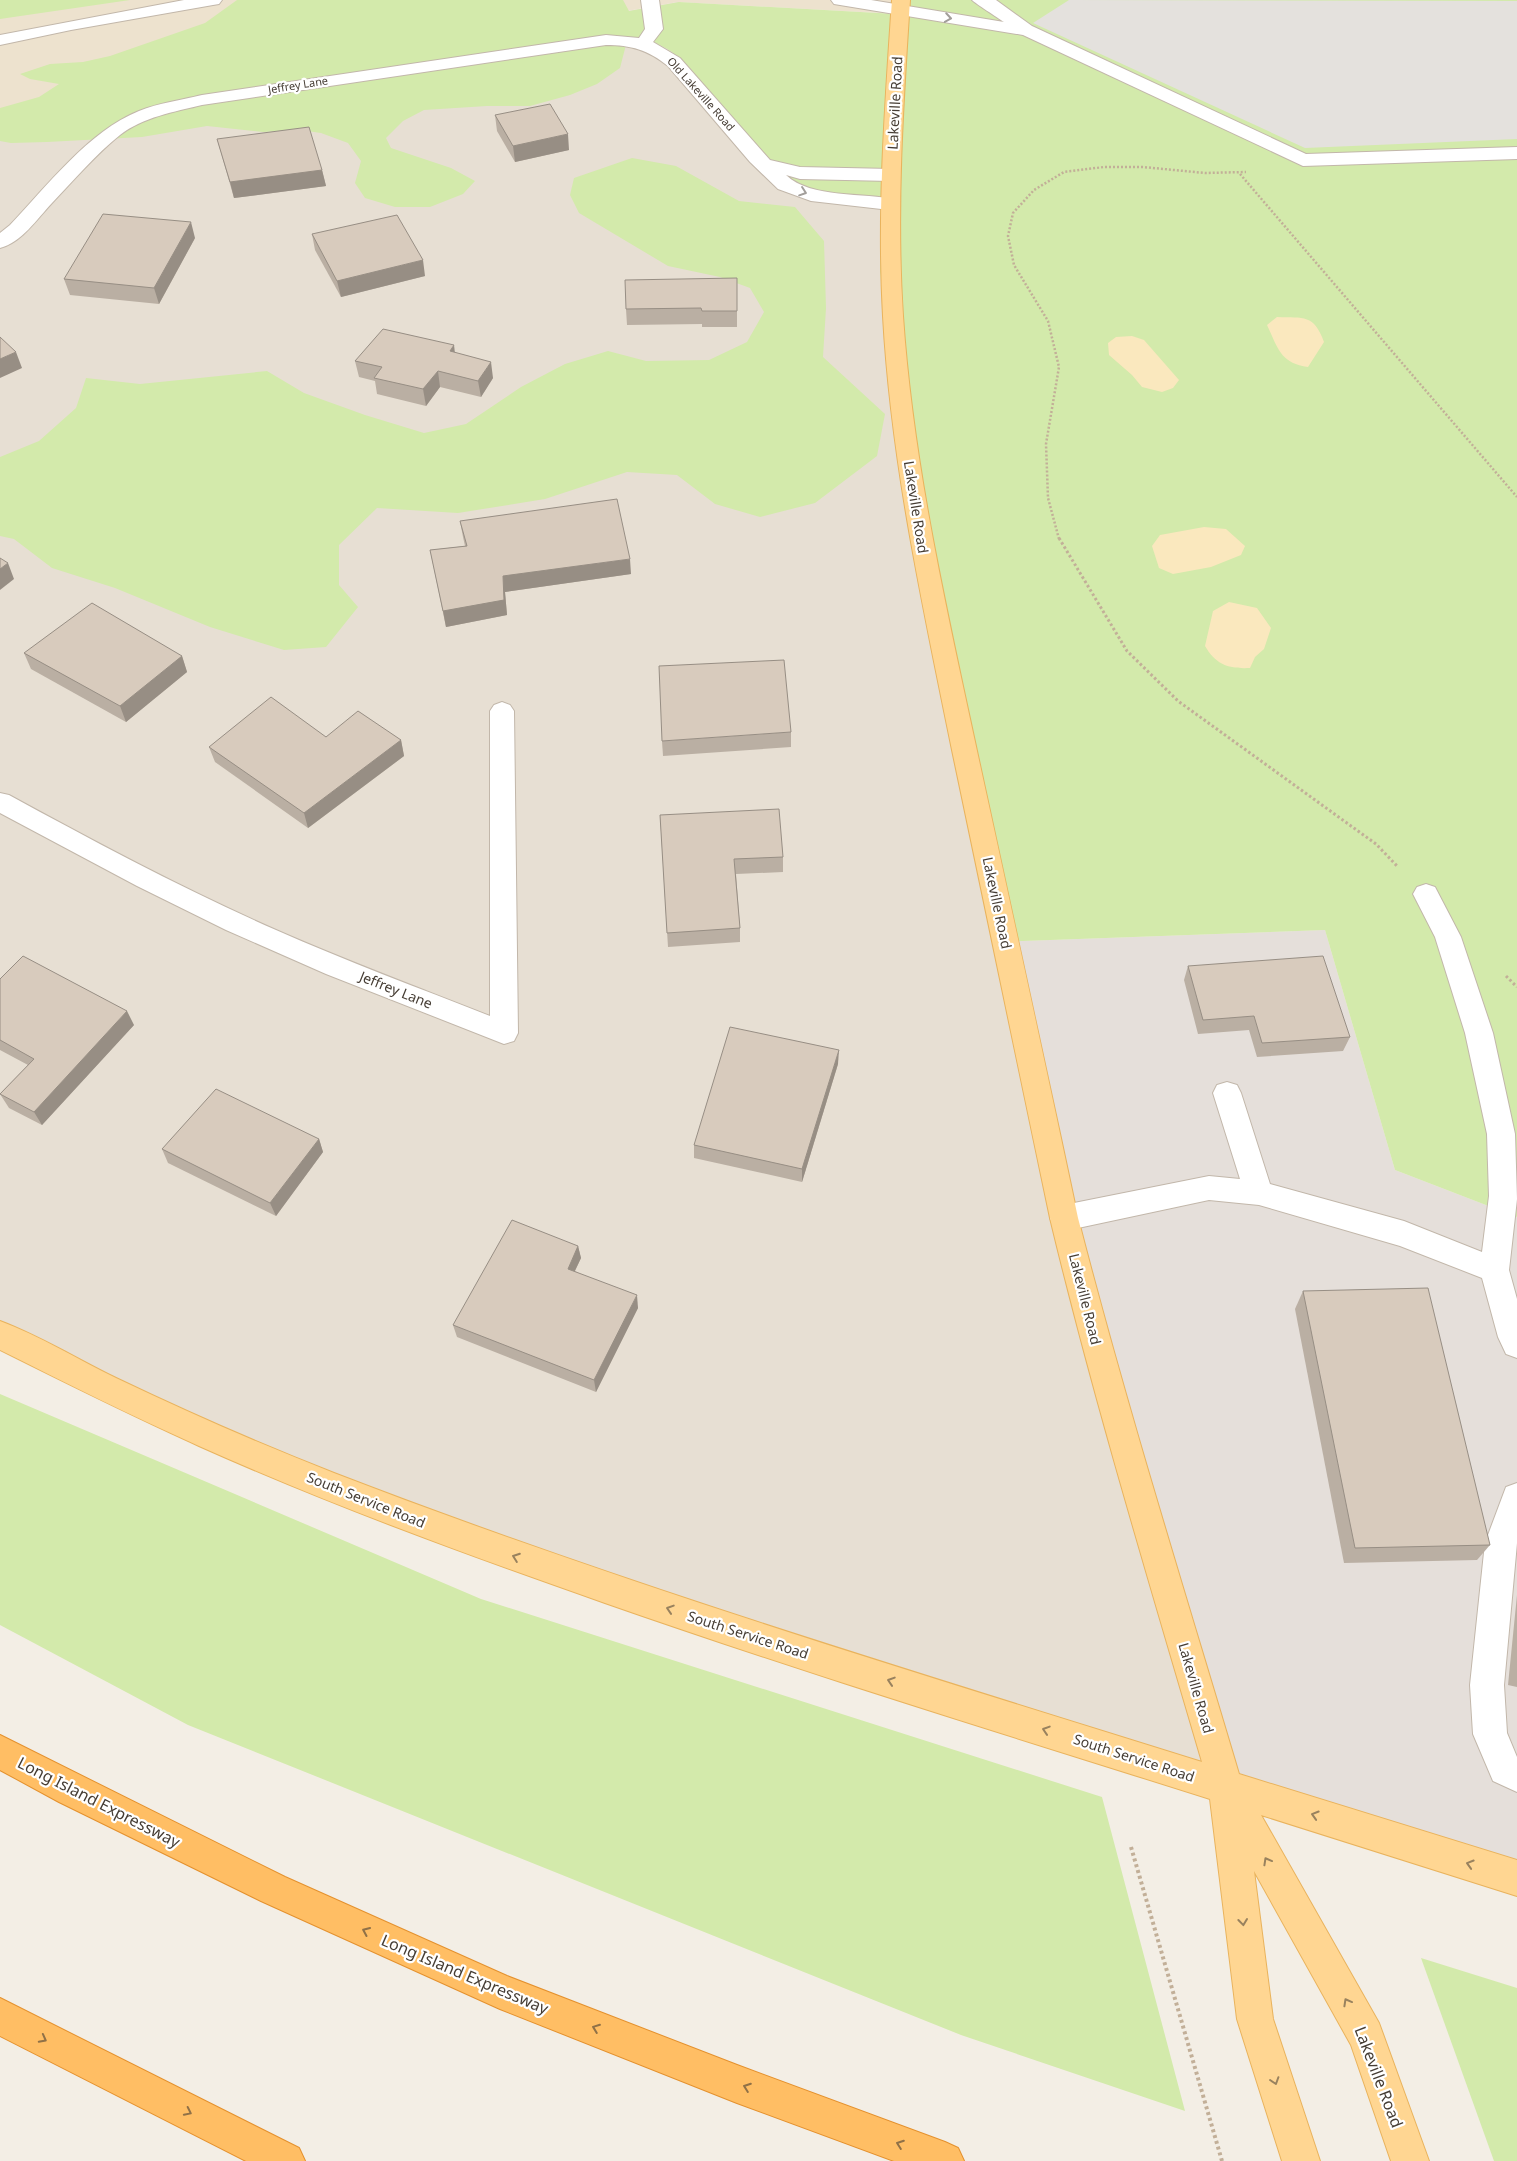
<svg xmlns="http://www.w3.org/2000/svg" width="1517" height="2161" font-family="'Noto Sans',sans-serif">
  <rect width="100%" height="100%" fill="#f3eee5"/>
  <polygon fill="#e7dfd3" points="679,2 883,196 880,271 910,540 1072,1301 1209,1766 620,1580 350,1482 115,1382 0,1321 0,111 259,76"/>
  <polygon fill="#e5dfda" points="1325,930 1395,1170 1517,1217 1517,1861 1209,1766 996,942"/>
  <polygon fill="#ede2ce" points="0,0 898,0 897,14 678,2 259,76 0,111"/>
  <g fill="#d3eaab">
    <polygon points="0,0 130,0 0,19"/>
    <path d="M237 0H623L629 11 679 2 896 14 898 0H1517V1217L1395 1170 1325 930 996 942 910 540 880 271 892 82 883 199 824 194 784 180 672 52C658 43 645 38 628 37L620 68 597 84 570 95 530 106H487L424 110 403 121 386 138 391 148 451 168 475 181 463 194 430 207H395L365 198 355 183 361 161 348 143 321 133 300 130 263 132 207 126 142 137 47 142 11 143 0 141V108L39 97 59 84 30 79 20 74 50 64 83 62 110 56 205 23Z"/>
    <polygon points="632,158 676,166 739,201 795,207 824,241 826,308 823,357 885,414 877,456 815,503 760,517 715,504 677,475 627,472 545,499 458,513 377,508 339,545 339,585 358,607 326,647 284,650 210,627 115,588 52,568 14,539 0,536 0,457 39,441 76,408 86,378 140,384 267,371 304,393 365,415 424,433 466,424 521,387 565,364 608,351 646,361 709,360 747,342 764,312 750,288 720,277 668,266 579,213 570,195 574,178"/>
    <polygon points="0,1394 481,1599 1102,1797 1185,2111 961,2035 188,1725 0,1625"/>
    <polygon points="1421,1958 1517,1988 1517,2161 1494,2161"/>
  </g>
  <g fill="#fae8be">
    <path d="M1277 317C1304 318 1314 314 1324 342L1308 367C1280 363 1278 348 1267 325Z"/>
    <polygon points="1132,336 1144,340 1179,380 1173,388 1162,392 1142,387 1132,375 1109,355 1108,343 1116,337"/>
    <polygon points="1204,527 1226,529 1245,546 1241,555 1211,567 1173,574 1159,568 1152,546 1160,535"/>
    <path d="M1229 602 1257 608 1271 628 1264 649 1255 657 1250 668C1229 669 1216 665 1205 646L1213 611Z"/>
  </g>
  <polygon fill="#e4e1dd" points="1069,0 1517,1 1517,139 1305,148 1033,23"/>
  <g fill="none" stroke-linecap="round" stroke-linejoin="round">
    <defs>
      <g id="minor">
        <polygon points="184,0 222,0 219,4 213,5 71,30 0,45 0,35"/>
        <path d="M641 0H659L663 29 653 42 680 58 770 160 800 167 891 169 898 171 900 175 898 179 891 181 800 179 786 175C811 199 864 192 897 200L900 204 897 208 890 210 811 201 778 189 750 162 668 66C648 50 631 45 606 45L202 105C174 112 143 117 120 135 95 155 74 180 52 203 37 219 21 243 0 248V233L10 225C47 186 89 131 139 111 158 103 182 100 202 95L606 35 639 38 645 29Z"/>
        <path d="M831 0H871L1004 22C998 18 975 3 972 0H996L1032 26 1306 154 1517 147V159L1303 166 1023 35 840 5 834 4Z"/>
        <path d="M502 702 510 705 514 711 518 1033 514 1041 504 1044 326 974 226 930 137 886 0 813V793L9 795C97 843 185 890 276 930 346 961 419 988 490 1016V711L494 705Z"/>
        <polygon points="1426,884 1435,887 1461,937 1493,1033 1515,1134 1517,1199 1509,1270 1517,1299 1517,1358 1506,1354 1498,1337 1482,1278 1400,1246 1259,1205 1209,1200 1064,1231 1054,1227 1050,1218 1054,1209 1064,1205 1209,1176 1240,1179 1213,1093 1217,1085 1227,1082 1237,1085 1241,1093 1270,1184 1404,1221 1482,1252 1489,1196 1487,1134 1465,1033 1435,937 1413,894 1417,887"/>
        <polygon points="1517,1483 1517,1543 1504,1685 1507,1733 1517,1757 1517,1792 1493,1781 1473,1734 1470,1685 1485,1543 1506,1487"/>
      </g>
      <path id="major" d="M892 0H910C903 105 896 211 903 316 913 463 946 607 977 751 1011 906 1045 1062 1078 1218 1126 1405 1184 1589 1239 1774L1517 1860V1896L1261 1815 1379 2023 1429 2161H1391L1351 2045 1254 1871 1273 2019 1320 2161H1282L1237 2019 1210 1799C1008 1735 805 1673 605 1603 468 1555 331 1505 199 1446 132 1416 66 1383 0 1350V1321C40 1336 77 1359 116 1378 187 1412 260 1444 334 1473 619 1583 911 1671 1202 1762 1149 1581 1094 1401 1050 1218 1017 1062 985 906 952 750 923 607 891 463 883 316 877 210 885 105 892 0Z"/>
      <g id="highway">
        <polygon points="0,1735 285,1877 507,1976 737,2065 945,2142 958,2148 964,2161 894,2161 737,2103 500,2009 261,1901 59,1802 0,1770"/>
        <polygon points="0,1998 299,2148 305,2161 246,2161 0,2036"/>
      </g>
    </defs>
    <use href="#minor" stroke="#c2b7aa" stroke-width="2"/>
    <use href="#major" stroke="#e9b35d" stroke-width="2"/>
    <use href="#highway" stroke="#e4912e" stroke-width="2"/>
    <g stroke="#c2af98" stroke-width="2.5" stroke-dasharray="2 2" stroke-linecap="butt">
      <polyline points="1240,174 1517,497"/>
      <polyline points="1059,539 1048,498 1046,444 1059,367 1048,321 1014,265 1008,236 1013,213 1034,190 1064,172 1104,167 1143,167 1205,173 1246,172"/>
    </g>
    <g stroke="#c2af98" stroke-width="3" stroke-dasharray="2.5 2.5" stroke-linecap="butt">
      <polyline points="1059,538 1127,651 1178,701 1376,844 1398,867"/>
      <polyline points="1506,976 1517,987"/>
    </g>
    <polyline stroke="#c2af98" stroke-width="4" stroke-dasharray="3 3" stroke-linecap="butt" points="1131,1847 1222,2161"/>
    <use href="#minor" fill="#fff" fill-rule="evenodd"/>
    <use href="#major" fill="#ffd692" fill-rule="evenodd"/>
    <use href="#highway" fill="#ffbe64" fill-rule="evenodd"/>
  </g>
  <g fill="#baafa3">
    <polygon points="495,115 569,150 515,162 497,131"/>
    <polygon points="217,139 322,170 326,186 234,198"/>
    <polygon points="312,234 425,276 341,297 315,250"/>
    <polygon points="195,238 159,304 70,295 64,279"/>
    <polygon points="737,278 737,327 702,327 702,324 627,325 626,309"/>
    <polygon points="455,352 493,378 481,397 440,387 426,406 377,394 375,381 359,377 355,361"/>
    <polygon points="460,521 631,574 505,592 507,615 446,627 430,550 465,546 463,537"/>
    <polygon points="24,653 182,656 187,672 126,722 31,669"/>
    <polygon points="791,732 791,747 663,756 662,741"/>
    <polygon points="326,737 401,740 404,756 308,828 215,762 209,747"/>
    <polygon points="660,815 783,857 783,872 736,874 740,928 740,942 668,947"/>
    <polygon points="1188,966 1350,1037 1343,1051 1257,1057 1249,1030 1198,1034 1184,980"/>
    <polygon points="0,979 134,1025 42,1125 9,1108 0,1094 28,1065 0,1050"/>
    <polygon points="838,1064 802,1182 694,1158 694,1145"/>
    <polygon points="319,1139 323,1152 276,1216 168,1163 162,1149"/>
    <polygon points="578,1246 581,1258 575,1271 638,1308 596,1392 457,1337 453,1325"/>
    <polygon points="1303,1291 1490,1545 1477,1560 1344,1563 1295,1309"/>
    <polygon points="1517,1595 1517,1687 1508,1685"/>
  </g>
  <g fill="#978e84">
    <polygon points="568,134 569,150 515,162 513,146"/>
    <polygon points="322,170 326,186 234,198 230,182"/>
    <polygon points="191,222 195,238 159,304 154,288"/>
    <polygon points="423,260 425,276 341,297 337,281"/>
    <polygon points="454,345 456,362 450,351"/>
    <polygon points="16,352 22,368 0,378 0,359"/>
    <polygon points="491,362 493,378 481,397 478,381"/>
    <polygon points="438,371 440,387 426,406 423,389"/>
    <polygon points="630,559 631,574 505,592 507,615 446,627 443,611 503,576"/>
    <polygon points="8,563 14,579 0,590 0,569"/>
    <polygon points="182,656 187,672 126,722 120,706"/>
    <polygon points="401,740 404,756 308,828 304,813"/>
    <polygon points="127,1011 134,1025 42,1125 34,1112"/>
    <polygon points="839,1050 838,1064 802,1182 802,1169"/>
    <polygon points="319,1139 323,1152 276,1216 270,1203"/>
    <polygon points="578,1246 581,1258 570,1281 568,1269"/>
    <polygon points="637,1295 638,1308 596,1392 594,1380"/>
  </g>
  <g fill="#d8cbbd" stroke="#978e84">
    <polygon points="550,104 568,134 513,146 495,115"/>
    <polygon points="309,127 322,170 230,182 217,139"/>
    <polygon points="103,214 191,222 154,288 64,279"/>
    <polygon points="397,215 423,260 337,281 312,234"/>
    <polygon points="737,278 737,311 702,311 701,308 626,309 625,280"/>
    <polygon points="383,329 454,345 450,351 491,362 478,381 438,371 423,389 374,378 382,367 355,361"/>
    <polygon points="0,337 16,352 0,359"/>
    <polygon points="617,499 630,559 503,576 504,600 443,611 430,550 467,546 460,521"/>
    <polygon points="0,558 8,563 0,569"/>
    <polygon points="92,603 182,656 120,706 24,653"/>
    <polygon points="784,660 791,732 662,741 659,666"/>
    <polygon points="271,697 326,737 358,711 401,740 304,813 209,747"/>
    <polygon points="779,809 783,857 734,859 740,928 667,933 660,815"/>
    <polygon points="23,956 127,1011 34,1112 0,1094 34,1059 0,1040 0,979"/>
    <polygon points="1323,956 1350,1037 1262,1043 1254,1016 1203,1020 1188,966"/>
    <polygon points="730,1027 839,1050 802,1169 694,1145"/>
    <polygon points="216,1089 319,1139 270,1203 162,1149"/>
    <polygon points="512,1220 578,1246 568,1269 637,1295 594,1380 453,1325"/>
    <polygon points="1428,1288 1490,1545 1355,1548 1303,1291"/>
  </g>
  <defs><path id="oneway-chevron" d="M-2-3.5L2.5 0L-2 3.5" fill="none" stroke-width="1.6" stroke-linecap="round" stroke-linejoin="round" transform="scale(1.25)"/></defs>
  <g stroke="#a29e9a">
    <use href="#oneway-chevron" transform="translate(948 18) rotate(9)"/>
    <use href="#oneway-chevron" transform="translate(803 192) rotate(19)"/>
  </g>
  <g stroke="#99825e">
    <use href="#oneway-chevron" transform="translate(516 1557) rotate(-160)"/>
    <use href="#oneway-chevron" transform="translate(670 1609) rotate(-162)"/>
    <use href="#oneway-chevron" transform="translate(891 1681) rotate(-162)"/>
    <use href="#oneway-chevron" transform="translate(1046 1730) rotate(-162)"/>
    <use href="#oneway-chevron" transform="translate(1315 1815) rotate(-163)"/>
    <use href="#oneway-chevron" transform="translate(1267 1861) rotate(-119)"/>
    <use href="#oneway-chevron" transform="translate(1470 1864) rotate(-163)"/>
    <use href="#oneway-chevron" transform="translate(1243 1922) rotate(83)"/>
    <use href="#oneway-chevron" transform="translate(1347 2002) rotate(-119)"/>
    <use href="#oneway-chevron" transform="translate(1275 2081) rotate(72)"/>
  </g>
  <g stroke="#907147">
    <use href="#oneway-chevron" transform="translate(366 1931) rotate(-156)"/>
    <use href="#oneway-chevron" transform="translate(596 2028) rotate(-159)"/>
    <use href="#oneway-chevron" transform="translate(43 2039) rotate(28)"/>
    <use href="#oneway-chevron" transform="translate(747 2087) rotate(-160)"/>
    <use href="#oneway-chevron" transform="translate(188 2112) rotate(26)"/>
    <use href="#oneway-chevron" transform="translate(900 2144) rotate(-160)"/>
  </g>
  <g text-anchor="middle" stroke-width="4.5" stroke-linejoin="round" paint-order="stroke">
    <g font-size="11" fill="#463d34" stroke="#fff">
      <text transform="translate(298 85) rotate(-9)" y="4">Jeffrey Lane</text>
      <text transform="translate(701 94) rotate(48)" y="4">Old Lakeville Road</text>
    </g>
    <g font-size="14" fill="#463d34" stroke="#fff">
      <text transform="translate(895 103) rotate(-87)" y="5">Lakeville Road</text>
      <text transform="translate(916 507) rotate(81)" y="5">Lakeville Road</text>
      <text transform="translate(997 903) rotate(78)" y="5">Lakeville Road</text>
      <text transform="translate(396 990) rotate(22)" y="5">Jeffrey Lane</text>
      <text transform="translate(1085 1299) rotate(76)" y="5">Lakeville Road</text>
      <text transform="translate(366 1500) rotate(22)" y="5">South Service Road</text>
      <text transform="translate(748 1635) rotate(18)" y="5">South Service Road</text>
      <text transform="translate(1196 1688) rotate(74)" y="5">Lakeville Road</text>
      <text transform="translate(1134 1758) rotate(18)" y="5">South Service Road</text>
    </g>
    <g font-size="16" fill="#463d34" stroke="#fff">
      <text transform="translate(99 1802) rotate(27)" y="6">Long Island Expressway</text>
      <text transform="translate(465 1974) rotate(23)" y="6">Long Island Expressway</text>
      <text transform="translate(1379 2077) rotate(69)" y="6">Lakeville Road</text>
    </g>
  </g>
</svg>
